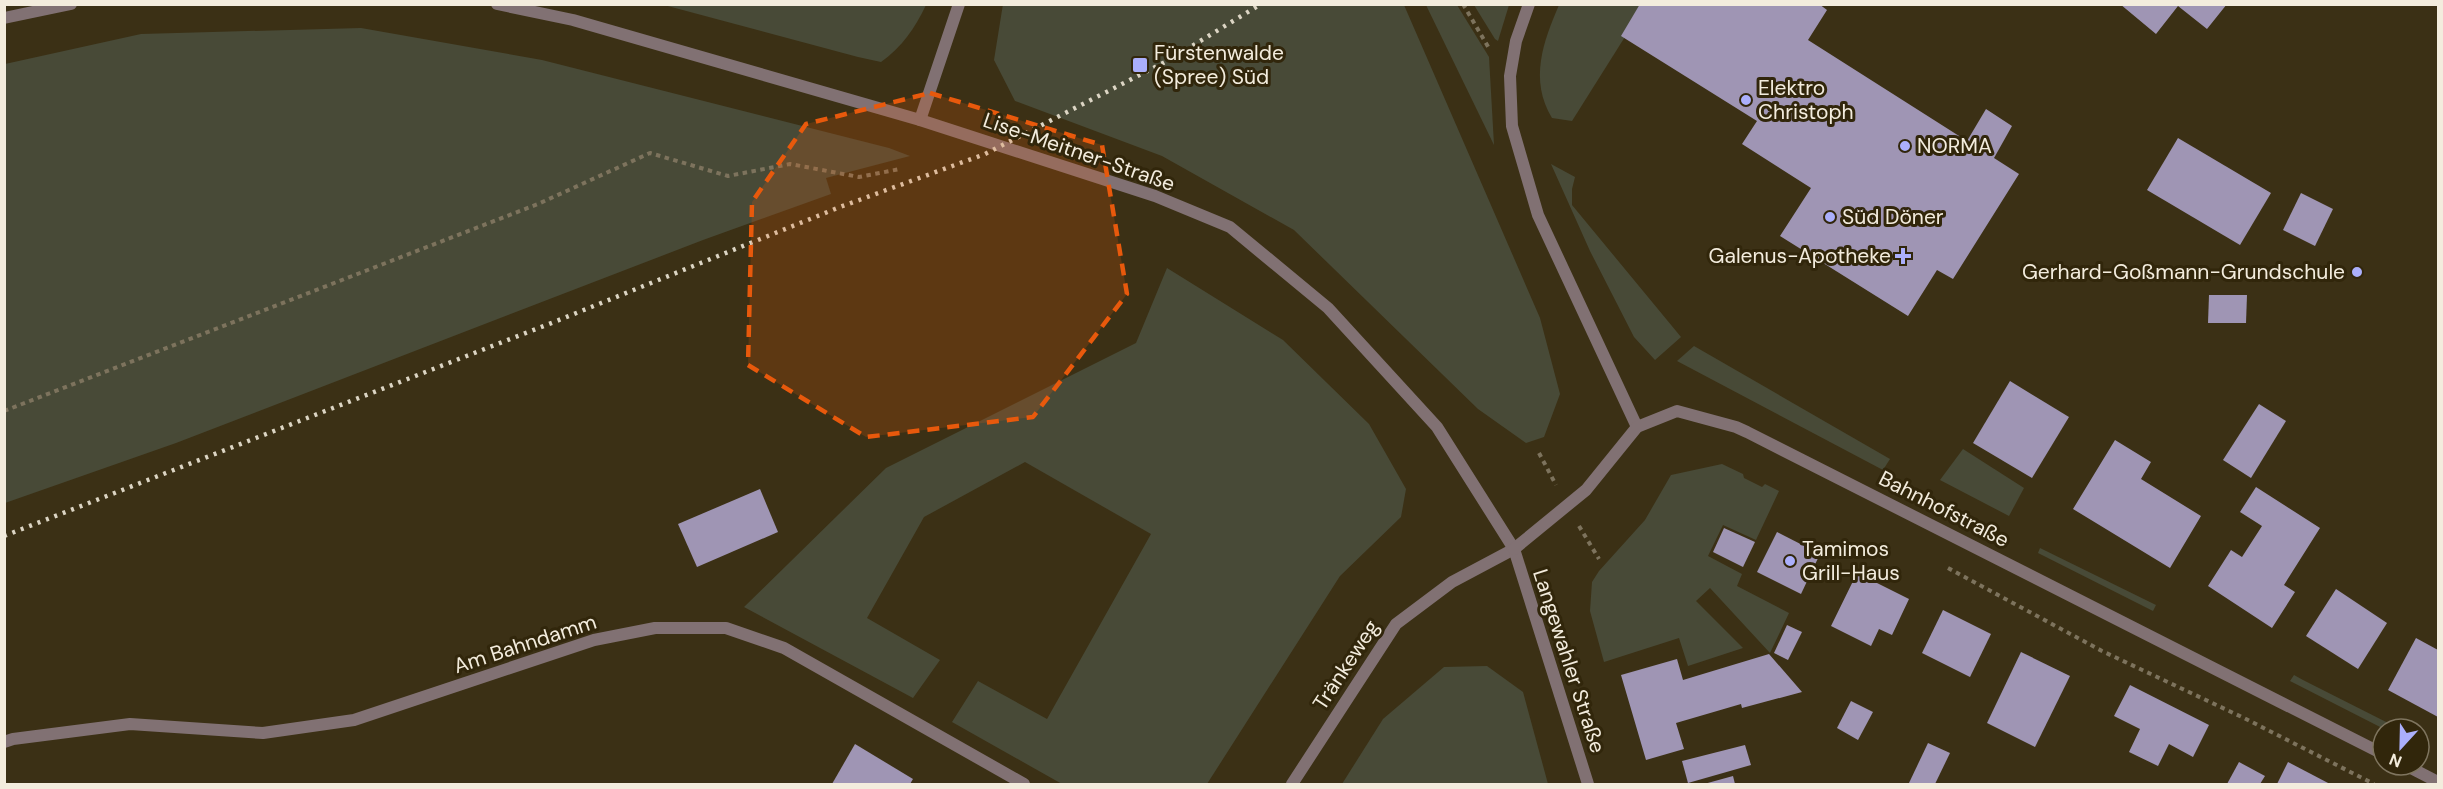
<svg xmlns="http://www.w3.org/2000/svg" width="2443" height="789" font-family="'DM Sans',sans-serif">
  <rect width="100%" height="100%" fill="#3b3015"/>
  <g fill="#484a37">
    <polygon points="1003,4 1404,5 1540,318 1560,394 1544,437 1526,443 1478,409 1294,230 1162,156 1015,101 994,60"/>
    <path d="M664 5H926C915 28 902 47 881 62L858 57Z"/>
    <polygon points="1426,5 1457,5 1489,57 1494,145"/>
    <polygon points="1474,5 1509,5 1498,41 1495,39"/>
    <path d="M1559 5H1645L1572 121 1552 118C1529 80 1543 42 1559 5Z"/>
    <polygon points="361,28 542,60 889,148 910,156 826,178 831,194 703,240 176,443 5,503 5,64 141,34"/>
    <polygon points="1551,164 1575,177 1572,189 1572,205 1681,337 1655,360 1634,337 1590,251"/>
    <polygon points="1167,268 1283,340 1369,424 1406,489 1401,517 1340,576 1207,784 1062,784 952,722 978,681 1047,719 1151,534 1025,462 924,517 867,618 940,660 913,698 744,607 886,468 1136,343"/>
    <polygon points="1694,346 1890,459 1883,470 1677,361"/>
    <polygon points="1963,449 2024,488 2009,516 1940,480"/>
    <polygon points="1722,464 1743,474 1744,478 1762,487 1765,484 1779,491 1756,540 1723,525 1708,556 1742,574 1737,586 1789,613 1770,653 1710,588 1696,601 1743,648 1688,666 1679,638 1604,662 1590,611 1592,582 1599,571 1645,520 1671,475"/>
    <polygon points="2040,548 2156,605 2153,611 2038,553"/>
    <polygon points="1487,666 1523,692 1548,784 1342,784 1383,719 1444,667"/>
    <polygon points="2294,675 2303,680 2400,729 2384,729 2290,681"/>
  </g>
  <g fill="#9f95b4">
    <polygon points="1640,4 1819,4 1827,10 1808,40 1967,141 1986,109 2012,126 1994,158 2019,174 1953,279 1937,270 1908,316 1780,236 1811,188 1742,144 1757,121 1621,36"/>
    <polygon points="2120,4 2227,4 2207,29 2178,6 2156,34"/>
    <polygon points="2178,138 2271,193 2240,245 2147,190"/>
    <polygon points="2301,193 2333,209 2315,246 2283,230"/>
    <polygon points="2209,295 2247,295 2246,323 2208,323"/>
    <polygon points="2010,381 2069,417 2032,478 1973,443"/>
    <polygon points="2259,404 2286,421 2251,478 2223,460"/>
    <polygon points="2115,440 2151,462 2141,479 2201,516 2170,568 2073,509"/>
    <polygon points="2256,487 2320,528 2284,585 2295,592 2272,628 2208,586 2231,550 2242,557 2262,526 2240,512"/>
    <polygon points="760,489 778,532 697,567 678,524"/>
    <polygon points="1724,528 1755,542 1743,567 1713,552"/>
    <polygon points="1777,532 1820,554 1801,594 1757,572"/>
    <polygon points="1857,573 1909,599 1892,635 1879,629 1871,646 1831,626"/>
    <polygon points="2336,589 2387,623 2358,669 2306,636"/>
    <polygon points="1943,610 1991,634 1970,677 1922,653"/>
    <polygon points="1787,625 1802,632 1788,660 1774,653"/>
    <polygon points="2416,638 2438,650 2438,717 2388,690"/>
    <polygon points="2021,652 2070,676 2035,747 1987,723"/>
    <polygon points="1769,654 1802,692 1742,708 1741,704 1676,723 1684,749 1646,760 1621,675 1677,659 1683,680"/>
    <polygon points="2130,685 2209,725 2193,757 2169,744 2158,766 2129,752 2140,729 2114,716"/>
    <polygon points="1851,701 1873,712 1858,740 1837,728"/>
    <polygon points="1928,743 1950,753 1935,784 1911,784 1909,783"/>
    <polygon points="855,744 913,779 910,784 832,784"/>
    <polygon points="1745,745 1751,765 1688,783 1682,761"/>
    <polygon points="2239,762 2265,776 2260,784 2227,784"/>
    <polygon points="2288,762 2330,784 2277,784"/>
    <polygon points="1733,776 1735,784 1704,784"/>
  </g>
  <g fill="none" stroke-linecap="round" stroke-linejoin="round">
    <g stroke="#7d735d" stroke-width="4" stroke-dasharray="4.5 4.5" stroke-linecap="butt">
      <polyline points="1463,4 1490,50"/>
      <polyline points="4,411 538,204 650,153 728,176 790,164 859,177 900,169"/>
      <polyline points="1539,453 1556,485"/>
      <polyline points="1579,526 1599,559"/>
      <polyline points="1948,568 2102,651 2244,718 2374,784"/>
    </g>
    <g stroke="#817173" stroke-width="12">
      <polyline points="1529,4 1516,41 1510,76 1512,126 1538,215 1637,427"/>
      <polyline points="920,120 959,4"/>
      <polyline points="4,742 13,739 130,724 263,733 354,720 594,640 655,628 726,628 784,648 1024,784"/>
      <polyline points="1292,784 1396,624 1452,582 1514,549"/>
    </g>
    <g stroke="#817173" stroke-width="12">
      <polyline points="497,4 573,20 920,120 1155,196 1230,227 1328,308 1437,427 1514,549 1588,784"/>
      <polyline points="4,18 71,4"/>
      <polyline points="1514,549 1586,490 1637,427 1677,411 1736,427 1747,432 2383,754"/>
      <polyline points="2405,765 2438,782"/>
    </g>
    <polyline stroke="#dcd5c4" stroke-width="4.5" stroke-dasharray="3 6" stroke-linecap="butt" points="4,536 554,322 840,207 985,154 1169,60 1261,4"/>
  </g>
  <path fill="#e8590c" fill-opacity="0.2" stroke="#e8590c" stroke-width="4.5" stroke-dasharray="12 8" stroke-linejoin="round" d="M930 93 1102 145 1127 294 1033 417 866 437 748 365 752 202 806 124Z"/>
  <g fill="#abaffb" stroke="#31260b" stroke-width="2">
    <rect x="1132" y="57" width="16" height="16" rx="3"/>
    <circle cx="1746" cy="100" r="6"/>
    <circle cx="1905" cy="146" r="6"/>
    <circle cx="1830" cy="217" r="6"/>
    <path d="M1900 247h6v6h6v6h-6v6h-6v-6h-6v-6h6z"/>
    <circle cx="2357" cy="272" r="6"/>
    <circle cx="1790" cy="561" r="6"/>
  </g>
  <g text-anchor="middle" stroke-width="6" stroke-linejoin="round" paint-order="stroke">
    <g font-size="21" fill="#f3ecdd" stroke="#31260b" text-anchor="start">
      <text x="1154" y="60">Fürstenwalde<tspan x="1154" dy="24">(Spree) Süd</tspan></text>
      <text x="1758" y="95">Elektro<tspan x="1758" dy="24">Christoph</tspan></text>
      <text x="1917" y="153">NORMA</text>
      <text x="1842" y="224">Süd Döner</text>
      <text x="1891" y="263" text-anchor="end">Galenus-Apotheke</text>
      <text x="2345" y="279" text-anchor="end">Gerhard-Goßmann-Grundschule</text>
      <text x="1802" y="556">Tamimos<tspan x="1802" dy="24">Grill-Haus</tspan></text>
    </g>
    <g font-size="21" fill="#f3ecdd" stroke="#31260b">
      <text transform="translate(1079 152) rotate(19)" y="7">Lise-Meitner-Straße</text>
      <text transform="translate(1944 509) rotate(27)" y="7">Bahnhofstraße</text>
      <text transform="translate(525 644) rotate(-18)" y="7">Am Bahndamm</text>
      <text transform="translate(1569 661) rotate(72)" y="7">Langewahler Straße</text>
      <text transform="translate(1346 665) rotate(-57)" y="7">Tränkeweg</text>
    </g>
  </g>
  <rect width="2443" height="789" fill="none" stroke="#f3ecdd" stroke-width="12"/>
  <g transform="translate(2401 747) rotate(202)"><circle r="28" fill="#31260b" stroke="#7f755f" stroke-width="1.5"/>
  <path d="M0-4.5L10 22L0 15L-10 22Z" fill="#abaffb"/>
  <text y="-9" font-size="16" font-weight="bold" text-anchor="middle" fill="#f3ecdd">N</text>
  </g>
</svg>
